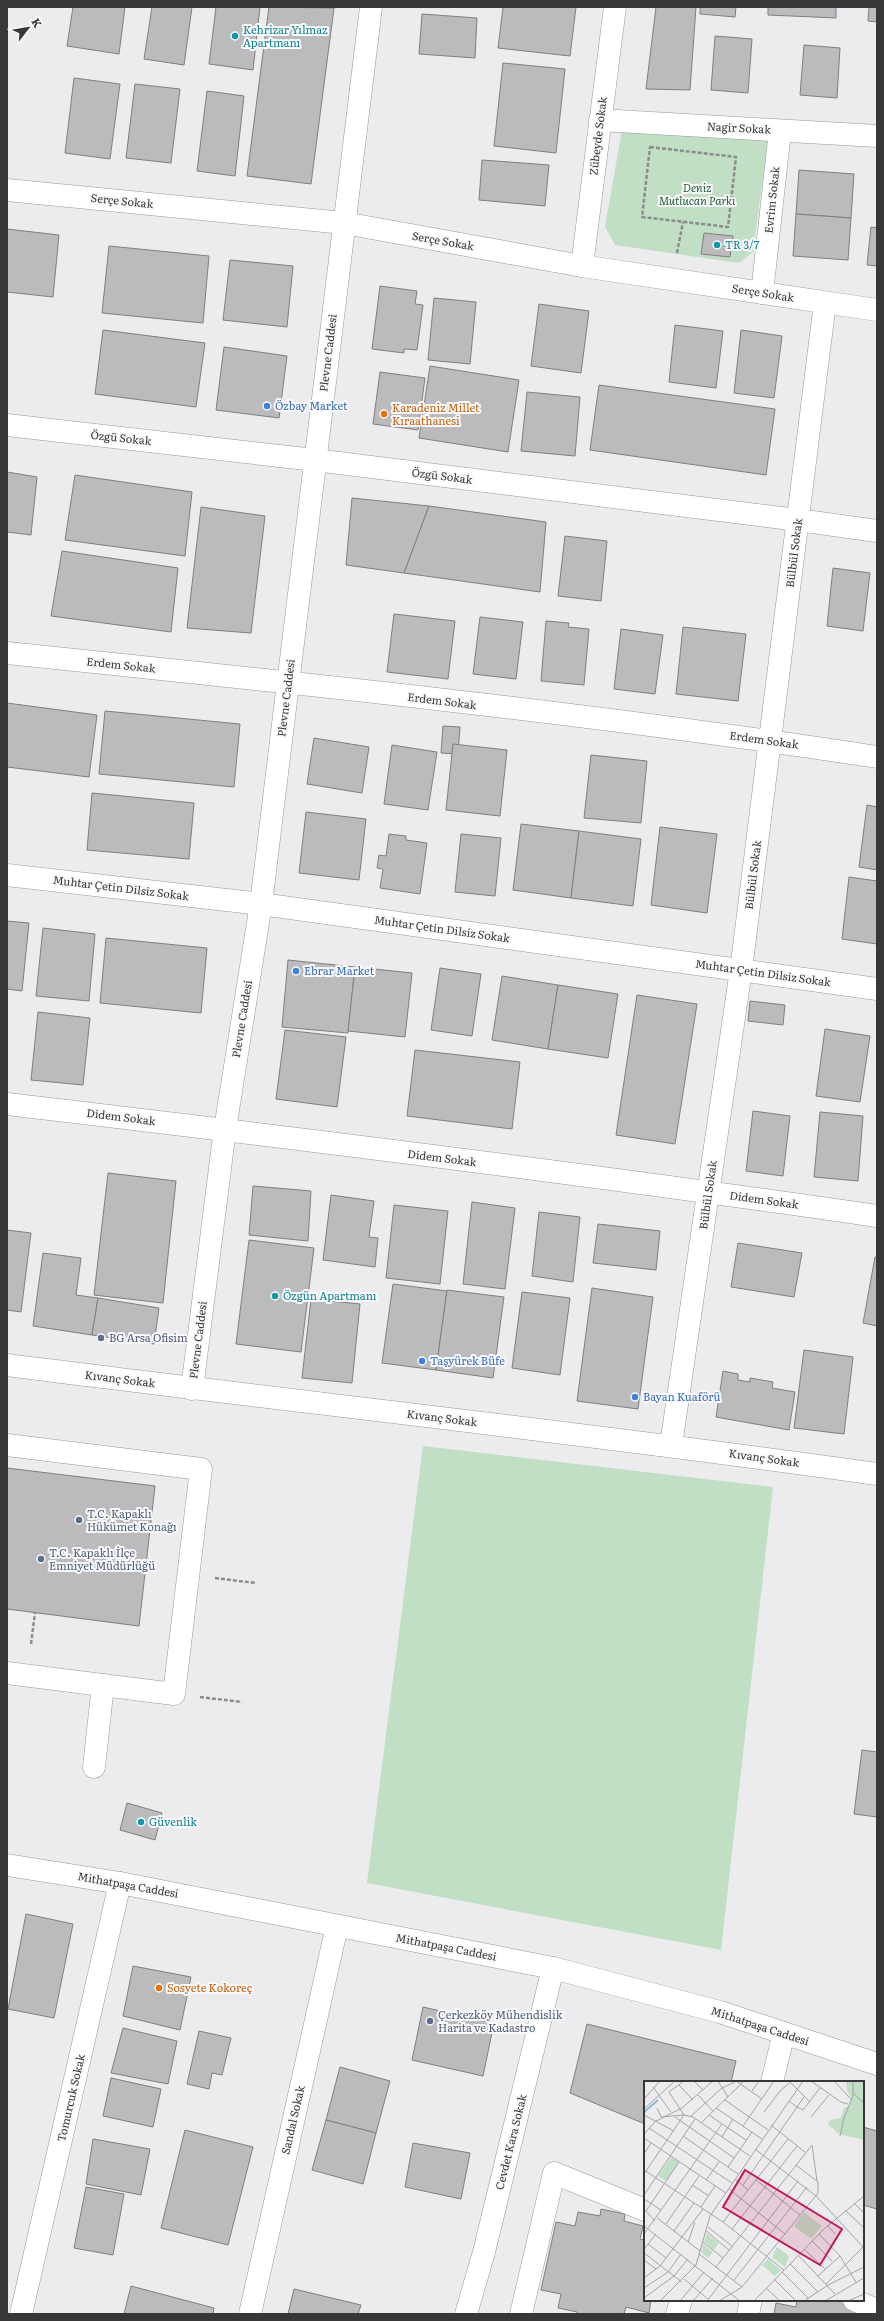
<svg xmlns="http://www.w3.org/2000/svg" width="884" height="2321" font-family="Literata,serif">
  <rect width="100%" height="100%" fill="#ecebee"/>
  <g fill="#c0dfc5">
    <polygon points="623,124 768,140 753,252 739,263 615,245 605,227"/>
    <polygon points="423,1446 773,1487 721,1950 367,1883"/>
  </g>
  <g fill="#bbbabd" stroke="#7f7e81">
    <polygon points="73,7 125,7 119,54 67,46"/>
    <polygon points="152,7 192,7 184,65 144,59"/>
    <polygon points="216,7 260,7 253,70 209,64"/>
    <polygon points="269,7 334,8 311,184 247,176"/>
    <polygon points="503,7 576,7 570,56 498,48"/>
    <polygon points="656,7 696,7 690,90 646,89"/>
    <polygon points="700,7 736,7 735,17 700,14"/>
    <polygon points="768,7 836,7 836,18 768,15"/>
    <polygon points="869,7 877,7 877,22 868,21"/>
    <polygon points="422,14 477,18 475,58 419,54"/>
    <polygon points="715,36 752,39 748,93 711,90"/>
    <polygon points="804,45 840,48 837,98 800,95"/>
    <polygon points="503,63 565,69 556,153 494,146"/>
    <polygon points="74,78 120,84 110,159 65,153"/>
    <polygon points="135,84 180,89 171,163 126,158"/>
    <polygon points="207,91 244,96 235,176 197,171"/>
    <polygon points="482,160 549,165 545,206 479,200"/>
    <polygon points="799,170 854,174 851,218 796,214"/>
    <polygon points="796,214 851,218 848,260 793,256"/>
    <polygon points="871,227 877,228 877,266 867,265"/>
    <polygon points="7,229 59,235 53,297 7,292"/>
    <polygon points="704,233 733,236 730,257 701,254"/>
    <polygon points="109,246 209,256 203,323 102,313"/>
    <polygon points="230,260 293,266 287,327 223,320"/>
    <polygon points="380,286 417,291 415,304 423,305 417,350 404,349 404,353 372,349"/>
    <polygon points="434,298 476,302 470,364 428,360"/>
    <polygon points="539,304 589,311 581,373 531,366"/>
    <polygon points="675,325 723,331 716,388 669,382"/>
    <polygon points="103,330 205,343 196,407 95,394"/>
    <polygon points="741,330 782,336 774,398 734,393"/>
    <polygon points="224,347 287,356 279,418 216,410"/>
    <polygon points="430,366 519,380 508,452 419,438"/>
    <polygon points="380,372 425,378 418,430 373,424"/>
    <polygon points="599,385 775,409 766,475 590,450"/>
    <polygon points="527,392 580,397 575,456 521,451"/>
    <polygon points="7,472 37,477 31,535 7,532"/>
    <polygon points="75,475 192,492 185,556 65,540"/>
    <polygon points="352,498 429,506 404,573 346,565"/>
    <polygon points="429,506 546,522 540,592 404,573"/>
    <polygon points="201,507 265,516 251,633 187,628"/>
    <polygon points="565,536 607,541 601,601 558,596"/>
    <polygon points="62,551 178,568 171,632 51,616"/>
    <polygon points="833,568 870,573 863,631 827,626"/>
    <polygon points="394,614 455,621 448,679 387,672"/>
    <polygon points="480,617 523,622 516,679 473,674"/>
    <polygon points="546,621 569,623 568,627 589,629 584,685 541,681"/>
    <polygon points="683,627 746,634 738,701 676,694"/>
    <polygon points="621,629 663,635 655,694 614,689"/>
    <polygon points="7,703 97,715 89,777 7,767"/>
    <polygon points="105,711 240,724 234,787 99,774"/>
    <polygon points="443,726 460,727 458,754 441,753"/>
    <polygon points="314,738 369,747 362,793 307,784"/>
    <polygon points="453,744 507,750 500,816 446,810"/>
    <polygon points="392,745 437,752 428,810 384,804"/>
    <polygon points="591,755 647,761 641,823 584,818"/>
    <polygon points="92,793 194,803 189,859 87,850"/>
    <polygon points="867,805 877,807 877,870 859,867"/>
    <polygon points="306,812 366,819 359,880 299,873"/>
    <polygon points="521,824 579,831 571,898 513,890"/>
    <polygon points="660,827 717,834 707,913 651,905"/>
    <polygon points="579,831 641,839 633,906 571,898"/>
    <polygon points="389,834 406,836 406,840 427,843 420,894 380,888 383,869 377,868 379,855 386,856"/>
    <polygon points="461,834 501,838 495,896 455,892"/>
    <polygon points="849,877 877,881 877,944 842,939"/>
    <polygon points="7,921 29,923 22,991 7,989"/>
    <polygon points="43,928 95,934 89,1001 36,996"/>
    <polygon points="106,938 207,948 201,1013 100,1003"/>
    <polygon points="288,960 355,967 348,1033 282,1027"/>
    <polygon points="355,967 412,973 405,1037 348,1031"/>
    <polygon points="440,968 481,974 472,1036 431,1030"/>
    <polygon points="502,976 558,985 548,1049 492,1040"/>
    <polygon points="558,985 618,994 608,1058 548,1049"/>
    <polygon points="637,995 697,1004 675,1144 616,1135"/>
    <polygon points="750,1001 785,1005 783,1025 748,1021"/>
    <polygon points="38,1012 90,1018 83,1085 31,1080"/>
    <polygon points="825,1029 870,1036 860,1102 816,1096"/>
    <polygon points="285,1030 346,1037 337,1107 276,1099"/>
    <polygon points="415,1050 520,1062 512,1129 407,1116"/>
    <polygon points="753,1111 790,1116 783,1176 746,1171"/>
    <polygon points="820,1112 863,1116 858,1181 814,1177"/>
    <polygon points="108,1173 176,1181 163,1303 94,1295"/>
    <polygon points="253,1186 311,1191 308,1241 249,1235"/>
    <polygon points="331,1195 374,1201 369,1237 378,1238 375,1267 323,1260"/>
    <polygon points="472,1202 515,1208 505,1289 463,1284"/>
    <polygon points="394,1205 448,1211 440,1284 386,1278"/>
    <polygon points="539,1212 580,1217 573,1282 532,1276"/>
    <polygon points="598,1224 660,1231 656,1270 593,1263"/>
    <polygon points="7,1230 31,1233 21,1312 7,1310"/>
    <polygon points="249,1240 314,1248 301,1352 236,1344"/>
    <polygon points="738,1243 802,1253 794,1297 731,1287"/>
    <polygon points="43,1253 81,1258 76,1295 98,1298 92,1335 33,1326"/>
    <polygon points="875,1257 877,1257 877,1326 863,1323"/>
    <polygon points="393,1284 447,1291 436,1370 382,1363"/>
    <polygon points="592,1288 653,1297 638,1409 577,1401"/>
    <polygon points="447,1290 504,1297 493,1378 436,1370"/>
    <polygon points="522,1292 570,1298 560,1375 512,1368"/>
    <polygon points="98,1298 159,1308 154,1344 92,1335"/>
    <polygon points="311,1299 360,1304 352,1383 302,1378"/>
    <polygon points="804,1350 853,1357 844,1434 794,1428"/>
    <polygon points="723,1371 738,1374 738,1380 750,1382 750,1378 773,1382 772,1388 795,1392 789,1430 716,1417"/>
    <polygon points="7,1468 155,1486 139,1626 7,1609"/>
    <polygon points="862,1750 877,1752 877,1817 854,1814"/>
    <polygon points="127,1803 162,1813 155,1840 120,1830"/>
    <polygon points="26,1914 73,1924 54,2018 8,2009"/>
    <polygon points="133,1966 191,1977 180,2030 123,2016"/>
    <polygon points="423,2007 494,2023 483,2076 412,2060"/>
    <polygon points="587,2024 736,2061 731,2082 645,2082 645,2124 570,2093"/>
    <polygon points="123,2028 177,2041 168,2084 111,2073"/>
    <polygon points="199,2031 231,2038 222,2075 212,2073 209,2089 187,2084"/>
    <polygon points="340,2067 390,2081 376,2133 326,2120"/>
    <polygon points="111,2078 161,2089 153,2127 103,2116"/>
    <polygon points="326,2120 376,2133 363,2184 312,2170"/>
    <polygon points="863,2127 877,2131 877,2209 863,2205"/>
    <polygon points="185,2130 253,2147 228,2245 161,2228"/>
    <polygon points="93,2139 150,2149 141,2195 86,2184"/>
    <polygon points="413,2143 470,2153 461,2199 405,2187"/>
    <polygon points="86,2187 124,2194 113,2255 74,2248"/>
    <polygon points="601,2209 625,2214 624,2221 643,2226 640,2239 645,2240 645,2300 651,2300 649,2313 626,2307 624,2314 576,2314 577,2312 558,2308 561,2294 541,2290 556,2222 575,2226 578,2212 600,2216"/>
    <polygon points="131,2286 214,2308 213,2314 124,2314"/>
    <polygon points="294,2289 361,2305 358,2314 288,2314"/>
    <polygon points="797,2300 845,2300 861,2314 774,2314 776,2303 796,2307"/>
  </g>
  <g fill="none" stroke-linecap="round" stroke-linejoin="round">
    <defs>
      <g id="minor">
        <polyline points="600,120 877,136"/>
        <polyline points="7,190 344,223 582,266 877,310"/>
        <polyline points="582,266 615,7"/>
        <polyline points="762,293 780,131"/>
        <polyline points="7,425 315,460 798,520 877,531"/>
        <path d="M7 653C297 683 589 713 877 757"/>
        <polyline points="7,875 261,904 877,989"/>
        <path d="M7 1104C297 1138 588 1174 877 1216"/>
        <path d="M7 1365C297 1402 588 1433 877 1474"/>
        <polyline points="192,1389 225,1129 261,904 371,7"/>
        <polyline points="7,1445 201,1469 174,1694 7,1673"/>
        <polyline points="671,1445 741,970 825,303"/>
        <polyline points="94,1767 103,1685"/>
        <polyline points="7,1865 120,1883 553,1968 720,2012 877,2064"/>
        <polyline points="772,2082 784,2033"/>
        <polyline points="854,2300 877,2310"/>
        <polyline points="21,2314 120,1883"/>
        <polyline points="250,2314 337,1926"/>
        <polyline points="466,2314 484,2252 553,1968"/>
        <polyline points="521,2314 554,2173 645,2210"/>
        <polyline points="677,2314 681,2300"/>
        <polyline points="748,2314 751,2300"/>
      </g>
    </defs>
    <use href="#minor" stroke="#99989b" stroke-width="23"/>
    <g stroke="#8c8b8d" stroke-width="2.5" stroke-dasharray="4 2" stroke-linecap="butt">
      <polygon points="650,147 736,157 728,227 642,217"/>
      <polyline points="677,253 683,222"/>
      <polyline points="215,1578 256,1583"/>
      <polyline points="31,1644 35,1613"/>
      <polyline points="200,1697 242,1702"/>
    </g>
    <use href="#minor" stroke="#fff" stroke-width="22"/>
  </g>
  <g fill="#0f9aa8" stroke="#faf9fc" stroke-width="1.5">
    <circle cx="235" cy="36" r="4"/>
    <circle cx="717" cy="245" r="4"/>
    <circle cx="275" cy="1296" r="4"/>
    <circle cx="141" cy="1822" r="4"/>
  </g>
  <g fill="#3f7fe0" stroke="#faf9fc" stroke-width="1.5">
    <circle cx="267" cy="406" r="4"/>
    <circle cx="296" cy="971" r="4"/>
    <circle cx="422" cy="1361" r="4"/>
    <circle cx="635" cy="1397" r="4"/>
  </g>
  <g fill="#e8710a" stroke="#faf9fc" stroke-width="1.5">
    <circle cx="384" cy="414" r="4"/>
    <circle cx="159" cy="1988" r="4"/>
  </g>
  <g fill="#5c6f8a" stroke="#faf9fc" stroke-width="1.5">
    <circle cx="101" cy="1338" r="4"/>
    <circle cx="79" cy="1520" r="4"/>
    <circle cx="41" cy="1559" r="4"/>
    <circle cx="430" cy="2021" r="4"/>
  </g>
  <g text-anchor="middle" stroke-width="4" stroke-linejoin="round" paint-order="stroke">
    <g font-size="11" fill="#0d838f" stroke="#faf9fc" text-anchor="start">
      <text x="243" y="34">Kehrizar Yılmaz<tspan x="243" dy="13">Apartmanı</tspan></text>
      <text x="725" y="249">TR 3/7</text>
      <text x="283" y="1300">Özgün Apartmanı</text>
      <text x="149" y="1826">Güvenlik</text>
    </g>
    <g font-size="11" fill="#383738" stroke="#faf9fc">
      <text transform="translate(739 128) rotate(3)" y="4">Nagir Sokak</text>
      <text transform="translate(598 136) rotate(-83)" y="4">Zübeyde Sokak</text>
      <text transform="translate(772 200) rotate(-84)" y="4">Evrim Sokak</text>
      <text transform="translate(122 201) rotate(6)" y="4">Serçe Sokak</text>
      <text transform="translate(443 241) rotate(10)" y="4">Serçe Sokak</text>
      <text transform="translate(763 293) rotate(9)" y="4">Serçe Sokak</text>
      <text transform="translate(328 353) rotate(-83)" y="4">Plevne Caddesi</text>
      <text transform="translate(121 438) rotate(6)" y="4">Özgü Sokak</text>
      <text transform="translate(442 476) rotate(7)" y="4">Özgü Sokak</text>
      <text transform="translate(794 553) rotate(-83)" y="4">Bülbül Sokak</text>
      <text transform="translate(121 665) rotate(6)" y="4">Erdem Sokak</text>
      <text transform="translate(286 698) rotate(-83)" y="4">Plevne Caddesi</text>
      <text transform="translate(442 701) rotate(7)" y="4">Erdem Sokak</text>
      <text transform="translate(764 740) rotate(8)" y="4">Erdem Sokak</text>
      <text transform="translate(753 875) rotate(-83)" y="4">Bülbül Sokak</text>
      <text transform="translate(121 888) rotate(7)" y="4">Muhtar Çetin Dilsiz Sokak</text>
      <text transform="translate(442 929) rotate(8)" y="4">Muhtar Çetin Dilsiz Sokak</text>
      <text transform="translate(763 973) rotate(8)" y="4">Muhtar Çetin Dilsiz Sokak</text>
      <text transform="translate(242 1019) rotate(-81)" y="4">Plevne Caddesi</text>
      <text transform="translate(121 1117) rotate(7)" y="4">Didem Sokak</text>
      <text transform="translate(442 1158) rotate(7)" y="4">Didem Sokak</text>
      <text transform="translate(708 1195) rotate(-82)" y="4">Bülbül Sokak</text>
      <text transform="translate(764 1200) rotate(8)" y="4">Didem Sokak</text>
      <text transform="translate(198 1340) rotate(-83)" y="4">Plevne Caddesi</text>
      <text transform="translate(120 1379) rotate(7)" y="4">Kıvanç Sokak</text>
      <text transform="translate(442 1418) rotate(7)" y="4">Kıvanç Sokak</text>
      <text transform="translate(764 1458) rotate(8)" y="4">Kıvanç Sokak</text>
      <text transform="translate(128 1885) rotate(10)" y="4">Mithatpaşa Caddesi</text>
      <text transform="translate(446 1947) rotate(11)" y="4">Mithatpaşa Caddesi</text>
      <text transform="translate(760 2026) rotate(18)" y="4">Mithatpaşa Caddesi</text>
      <text transform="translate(71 2098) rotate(-77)" y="4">Tomurcuk Sokak</text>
      <text transform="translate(293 2120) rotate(-77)" y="4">Sandal Sokak</text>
      <text transform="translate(511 2142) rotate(-76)" y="4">Cevdet Kara Sokak</text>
    </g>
    <g font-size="11" font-style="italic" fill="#245b32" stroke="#faf9fc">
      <text x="697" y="192">Deniz<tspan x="697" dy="13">Mutlucan Parkı</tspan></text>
    </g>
    <g font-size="11" fill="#366cbe" stroke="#faf9fc" text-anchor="start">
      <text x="275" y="410">Özbay Market</text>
      <text x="304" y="975">Ebrar Market</text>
      <text x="430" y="1365">Taşyürek Büfe</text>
      <text x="643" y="1401">Bayan Kuaförü</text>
    </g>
    <g font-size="11" fill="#c56008" stroke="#faf9fc" text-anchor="start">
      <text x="392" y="412">Karadeniz Millet<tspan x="392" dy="13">Kıraathanesi</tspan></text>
      <text x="167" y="1992">Sosyete Kokoreç</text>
    </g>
    <g font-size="11" fill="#4e5e75" stroke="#faf9fc" text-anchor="start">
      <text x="109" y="1342">BG Arsa Ofisim</text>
      <text x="87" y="1518">T.C. Kapaklı<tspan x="87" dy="13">Hükümet Konağı</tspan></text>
      <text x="49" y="1557">T.C. Kapaklı İlçe<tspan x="49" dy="13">Emniyet Müdürlüğü</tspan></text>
      <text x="438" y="2019">Çerkezköy Mühendislik<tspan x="438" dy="13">Harita ve Kadastro</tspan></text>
    </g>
  </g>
  <g transform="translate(644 2081)">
    <rect width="220" height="220" fill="#ecebee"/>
    <path d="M202 0H220V59L195 53 184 43 186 39 197 37 200 27 205 25 208 17 203 10ZM27 76 35 81 22 100 14 95ZM160 131 178 145 167 158 150 145ZM63 153 75 162 70 169 60 160ZM59 163 69 171 64 177 57 171ZM133 166 145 175 141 186 128 176ZM124 178 137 189 131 195 118 184Z" fill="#c0dfc5"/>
    <path fill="none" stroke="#8eb8d2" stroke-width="2" d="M0 31 14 19"/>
    <path fill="none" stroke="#a4a3a5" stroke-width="1" d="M50 0 59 9M74 0 84 16M92 0 118 18M167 0 197 21 204 23M190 0 207 18M147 2 166 21M35 4 49 19M9 6 27 31M108 10 115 0M209 12 220 22M54 14 69 30M160 16 153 26 159 29 176 7M0 18 16 0M81 19 124 49M13 27 17 36 40 34 49 36 106 75M72 27 118 58M0 28 31 0M120 31 137 9 148 0M0 34 30 50M65 34 102 59M47 35 78 7 91 1M31 36 90 77M167 36 185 14M57 42 100 0M127 44 161 71M99 45 130 0M5 47 88 102M0 53 12 40 38 27 69 0M39 55 94 93M196 55 200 37 209 14V0M78 56 89 38M0 57 82 112M111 68 172 115 220 167M0 73 7 62M84 86 108 51M0 89 79 141 140 189M0 93 40 34 25 11 40 0M91 98 104 109M62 99 75 81M112 99 156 134M48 104 65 115M99 104 153 26 145 20M85 108 141 153M0 114 51 38M0 118 17 129M210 122 220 132M57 126 71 105M0 128 11 140M201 129 220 147M2 130 35 81M13 137 56 170M79 141 144 58M22 143 55 95M183 144 191 153M0 145 96 220M64 146 88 165M88 148 153 65M30 150 50 122M62 150 85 169M0 153 78 43M175 153 196 175 212 201M168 160 188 180M44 161 51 141M59 161 79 177M4 163 22 177M0 168 12 153M160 168 181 188M0 172 38 201M55 173 98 206M155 175 191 213M0 179 12 188M146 183 174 211M72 186 168 64 173 100M138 191 164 217M174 195 196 175M0 197 16 185 59 128M40 198 64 218M130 198 152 220M90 199 163 106M182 203 219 166M0 207 24 191 37 173M122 207 136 220M0 217 30 195 44 178M16 220 52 184 66 135 159 0M36 220 60 191M49 220 69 197M63 220 154 100M75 220 98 206 174 112V101L152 84M110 220 181 147 220 115M160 220 184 204 220 186M181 220 220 197M204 220 220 213"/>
    <path fill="#c2185b" fill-opacity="0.15" stroke="#c2185b" stroke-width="2" d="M101 89 198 148 176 184 79 126Z"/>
    <rect width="220" height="220" fill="none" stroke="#383738" stroke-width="2"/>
  </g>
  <rect width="884" height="2321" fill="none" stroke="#383738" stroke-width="16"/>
  <g transform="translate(28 28) rotate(59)" stroke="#faf9fc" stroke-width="3" paint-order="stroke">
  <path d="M0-3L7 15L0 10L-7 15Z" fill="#383738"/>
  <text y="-6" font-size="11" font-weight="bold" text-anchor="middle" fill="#383738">K</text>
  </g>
</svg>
